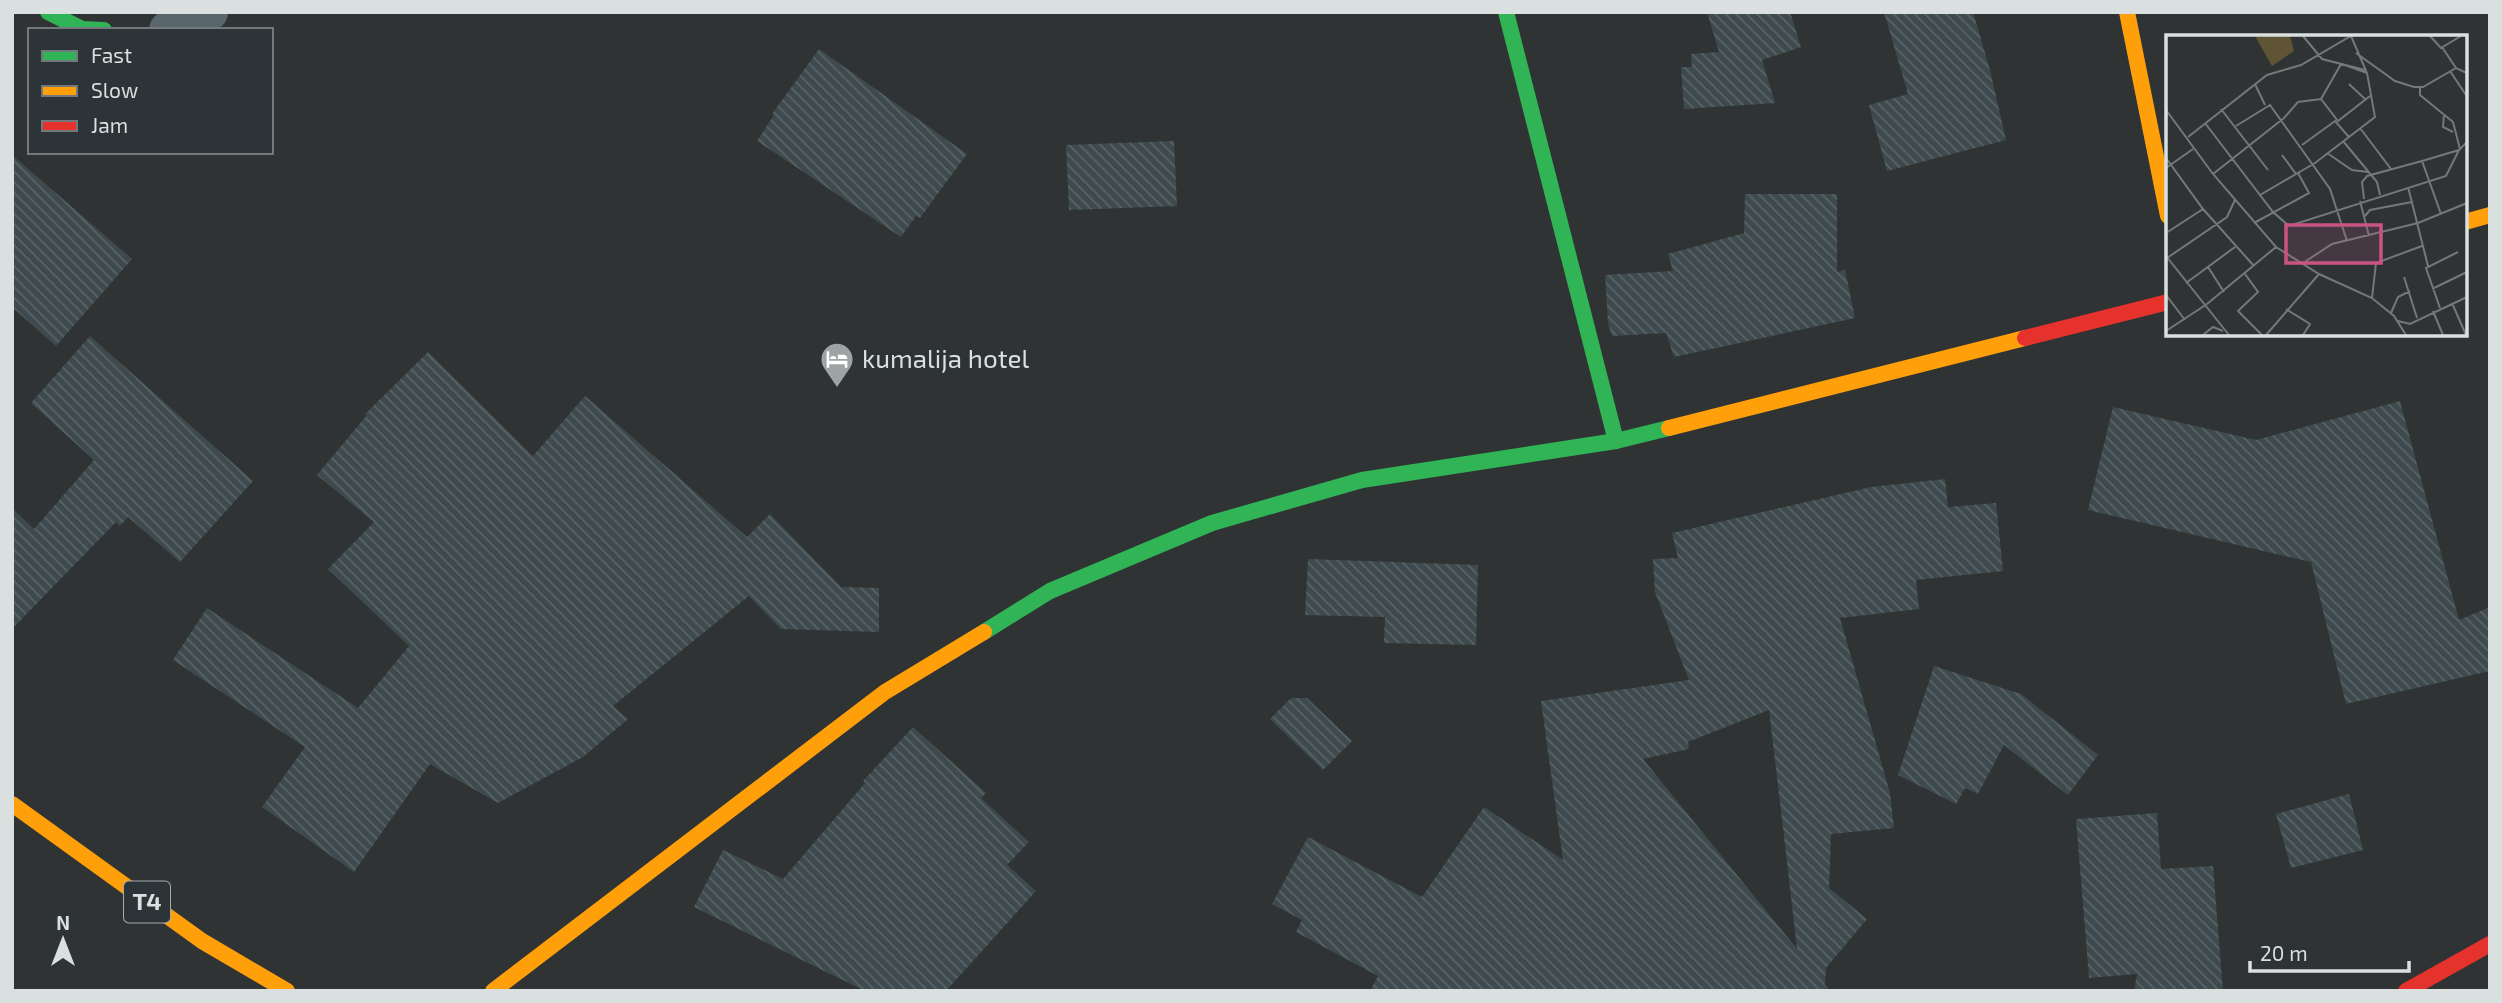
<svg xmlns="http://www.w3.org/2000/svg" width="2502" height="1003" font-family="'Exo 2',sans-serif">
  <defs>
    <pattern id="building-back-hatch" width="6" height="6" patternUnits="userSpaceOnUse" patternTransform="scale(1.75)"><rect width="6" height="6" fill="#3e4a4d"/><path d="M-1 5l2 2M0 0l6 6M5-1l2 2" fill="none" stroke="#596466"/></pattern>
  </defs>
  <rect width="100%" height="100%" fill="#2f3334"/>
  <g fill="url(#building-back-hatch)" fill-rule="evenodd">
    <polygon points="1707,12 1790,12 1801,47 1762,60 1775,103 1684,109 1681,67 1692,67 1691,54 1719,52"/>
    <polygon points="1884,12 1973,12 1990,70 2006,140 1887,171 1869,105 1908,94"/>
    <polygon points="819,49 967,154 920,218 916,216 901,237 757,141 774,115 772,114"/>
    <polygon points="1174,141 1177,206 1069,210 1066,145"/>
    <polygon points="12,155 132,259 56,346 12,307"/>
    <polygon points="1745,194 1837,194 1837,272 1845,270 1855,318 1674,357 1666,333 1612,336 1608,323 1605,275 1673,271 1668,254 1744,233"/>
    <polygon points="90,336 253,481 180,562 128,517 120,526 116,522 12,629 12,508 34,529 94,460 31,403"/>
    <polygon points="428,352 533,456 585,396 747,537 770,514 841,587 879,588 879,632 781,629 749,596 613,706 628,719 583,757 498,803 430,764 354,872 262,807 305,747 173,660 207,608 358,708 409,646 328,569 374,522 317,475 367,415 365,414"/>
    <polygon points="2400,401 2459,620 2490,607 2490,671 2346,704 2311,562 2088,510 2113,407 2256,440"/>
    <path d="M1945 479 1948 507 1996 503 2003 571 1916 580 1919 609 1840 618 1890 793 1894 828 1831 834 1829 888 1867 919 1826 968 1825 985 1830 991H1370L1378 976 1296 932 1302 920 1272 904 1308 837 1422 897 1484 807 1563 860 1541 701 1689 680 1655 592 1653 559 1678 558 1672 533 1871 487ZM1769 710 1786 853 1797 949 1643 759 1689 749 1688 742Z"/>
    <polygon points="1308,559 1478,565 1476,645 1384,643 1385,617 1305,615"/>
    <polygon points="1934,666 2021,694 2098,755 2068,795 2004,745 1978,794 1965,788 1956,804 1898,775"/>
    <polygon points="1291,698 1307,698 1352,741 1323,770 1270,719"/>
    <polygon points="913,727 986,793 981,798 1029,842 1007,865 1036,891 946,991 865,991 694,907 723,850 783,879 865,783 863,781"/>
    <polygon points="2349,794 2363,850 2291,868 2276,814"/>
    <polygon points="2157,813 2161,869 2213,866 2223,991 2134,991 2137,974 2089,978 2076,819"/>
  </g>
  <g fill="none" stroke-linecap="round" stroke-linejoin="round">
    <polyline stroke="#59676c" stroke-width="38" points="168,30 209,12"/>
    <g stroke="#30b455" stroke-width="16">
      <polyline points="48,12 82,29 104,30"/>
      <polyline points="1506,12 1616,441"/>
      <polyline points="984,632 1050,591 1212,523 1362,480 1616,441 1669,428"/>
    </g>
    <g stroke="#ff9f0a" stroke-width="16">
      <polyline points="2127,12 2168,216"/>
      <polyline points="2465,222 2490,215"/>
      <polyline points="1669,428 2025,338"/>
      <polyline points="12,804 202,941 287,991"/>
      <polyline points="493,991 885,692 984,632"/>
    </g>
    <g stroke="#e5322d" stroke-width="16">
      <polyline points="2025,338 2168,302"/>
      <polyline points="2406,991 2490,944"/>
    </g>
  </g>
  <defs>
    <symbol id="hotel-pin" viewBox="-11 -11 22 30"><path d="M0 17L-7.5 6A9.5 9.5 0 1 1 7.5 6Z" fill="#9ea3a4" stroke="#2c3437"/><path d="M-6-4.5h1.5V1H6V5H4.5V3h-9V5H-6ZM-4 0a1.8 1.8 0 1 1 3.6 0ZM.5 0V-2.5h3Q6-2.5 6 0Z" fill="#fff"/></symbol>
  </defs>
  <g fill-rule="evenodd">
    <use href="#hotel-pin" x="818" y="340" width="38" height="52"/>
  </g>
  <g text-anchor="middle" stroke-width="5" stroke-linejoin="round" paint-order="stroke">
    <rect fill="#2c3437" stroke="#a6acad" stroke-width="2" x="124" y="881.5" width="46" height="41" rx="5"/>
    <g font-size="24" font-weight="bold" fill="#dadfe0">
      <text x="147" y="910">T4</text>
    </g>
    <g font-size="26" fill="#dadfe0" stroke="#2c3437" text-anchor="start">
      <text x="862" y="368">kumalija hotel</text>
    </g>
  </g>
  <g transform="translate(2166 35)">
    <rect width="301" height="301" fill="#2f3334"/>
    <path d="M89 1H124L128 16 106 31Z" fill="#5f5434"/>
    <path fill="none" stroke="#737879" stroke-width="2" d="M137 1 156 24 199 35M264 1 275 13 295 1M276 12 290 33M190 18 229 46 248 52H257L290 33 301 38M176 29 201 38M284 36 300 60M89 49 99 70M183 49 199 64M254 52V60L287 87 294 114M155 64 175 29M55 74 102 135M0 75 47 139 110 212 153 239 206 263 228 281 240 300M278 79 277 92 287 97M39 88 107 177 123 191 280 141 293 115M70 91 104 70 164 154 181 206M194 93 225 134M22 102 101 40 135 30 185 1 201 38 209 82 149 128 94 160M177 106 211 147 214 160M136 110 169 86 183 102M161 118 186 135 202 137M116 120 130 139M0 123 37 174 88 231M256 126 293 115 301 107M0 133 27 114M47 139 118 83 132 67 155 64 172 86 204 61M242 152 262 231M198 164 196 147 201 141 256 126 275 179M194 166 203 201M199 181 204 175 246 167M88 188 143 158 132 138M0 198 37 174M0 221 63 300M1 223 61 182 69 165M137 228 166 209 252 188 301 168M42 232 58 257M79 239 92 257 72 276 96 300M238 242 251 283M20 248 69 212M266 254 301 237M0 260 19 285M206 263 210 228 256 211M286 268 300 300M274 273 260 233 292 217M120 274 144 289 137 300M267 276 277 300M225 278 232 262 244 256M232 286 244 289 301 262M0 296 41 269 110 212M37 300 47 292 57 296M100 300 153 239"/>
    <path fill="#c95483" fill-opacity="0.15" stroke="#c95483" stroke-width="3.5" d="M120 190H215V228H120Z"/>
    <rect width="301" height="301" fill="none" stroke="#dadfe0" stroke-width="3.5"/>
  </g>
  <rect width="2502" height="1003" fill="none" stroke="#dadfe0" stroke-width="28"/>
  <rect x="28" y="28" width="245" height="126" fill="#2c3437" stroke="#72787b" stroke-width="2"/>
  <rect x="42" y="51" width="35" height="10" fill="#30b455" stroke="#72787b" stroke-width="2"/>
  <text x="91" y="63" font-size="21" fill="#dadfe0">Fast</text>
  <rect x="42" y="86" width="35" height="10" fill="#ff9f0a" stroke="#72787b" stroke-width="2"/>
  <text x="91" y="98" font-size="21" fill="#dadfe0">Slow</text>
  <rect x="42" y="121" width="35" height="10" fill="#e5322d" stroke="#72787b" stroke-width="2"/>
  <text x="91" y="133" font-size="21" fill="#dadfe0">Jam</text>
  <g transform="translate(63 940)" stroke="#2c3437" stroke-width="5" paint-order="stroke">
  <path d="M0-5L12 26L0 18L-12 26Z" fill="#dadfe0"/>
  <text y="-10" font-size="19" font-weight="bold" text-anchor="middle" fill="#dadfe0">N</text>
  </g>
  <path d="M2250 961v10h159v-10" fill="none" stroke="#dadfe0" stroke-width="3.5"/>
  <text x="2260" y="961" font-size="21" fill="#dadfe0" stroke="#2c3437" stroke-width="5" paint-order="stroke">20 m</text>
</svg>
